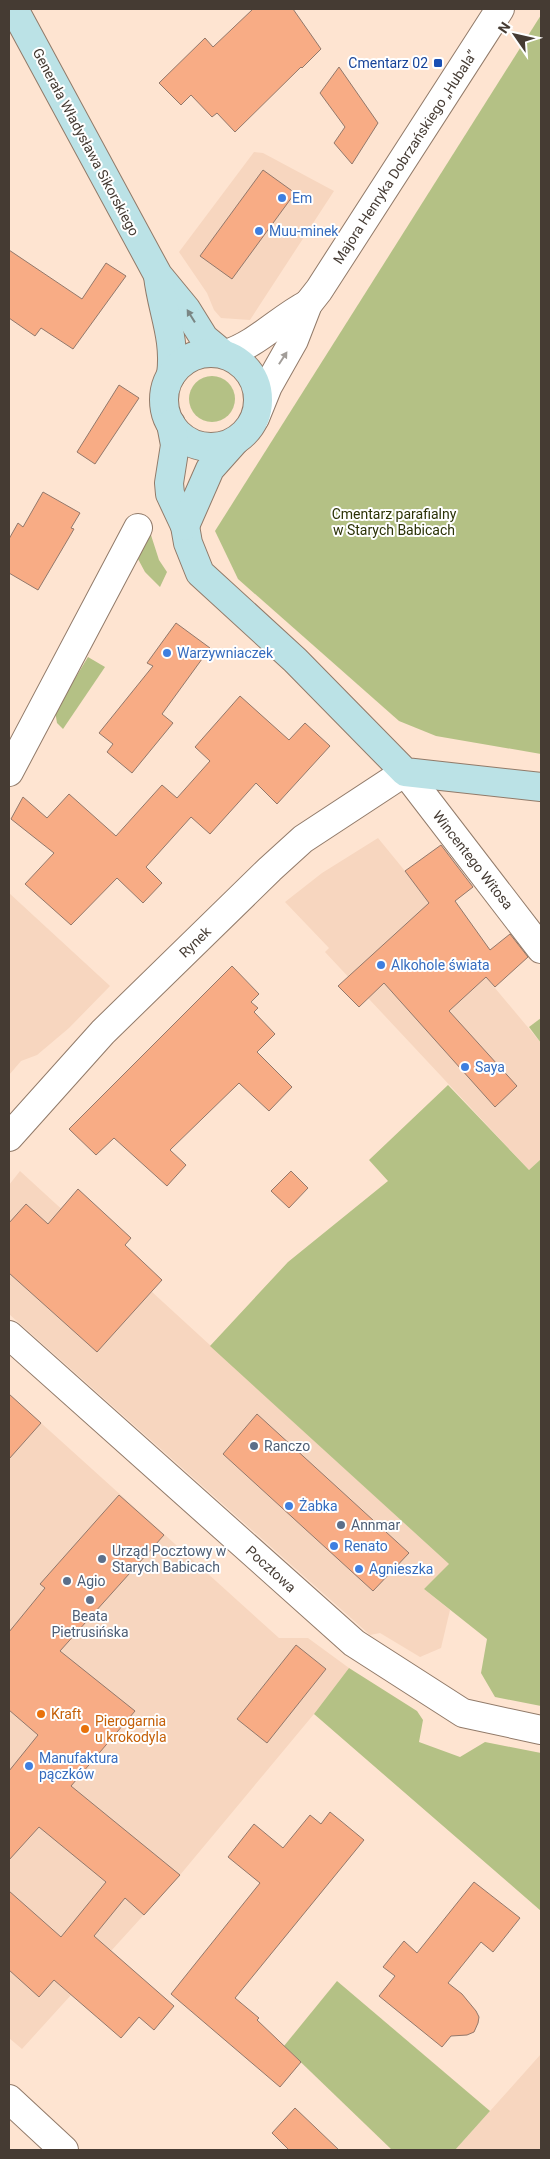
<svg xmlns="http://www.w3.org/2000/svg" width="550" height="2159" font-family="Roboto,sans-serif">
  <rect width="100%" height="100%" fill="#fee4d1"/>
  <g fill="#f7d6bf">
    <polygon points="254,152 263,153 334,191 250,320 221,318 214,310 207,293 179,252"/>
    <polygon points="378,838 405,871 475,964 541,1043 541,1159 529,1170 325,952 329,948 285,902 322,873"/>
    <polygon points="9,893 110,986 69,1028 37,1055 21,1061 9,1075"/>
    <polygon points="20,1171 450,1565 424,1589 450,1610 441,1648 420,1657 380,1633 370,1635 9,1314 9,1185"/>
    <polygon points="9,1394 279,1638 308,1638 349,1668 314,1714 180,1875 22,2049 9,2038"/>
    <polygon points="541,2054 541,2150 455,2150 490,2111"/>
  </g>
  <g fill="#b4c185">
    <polygon points="541,15 541,754 436,736 399,721 238,579 215,531"/>
    <circle cx="212" cy="399" r="23"/>
    <polygon points="150,532 159,560 167,572 160,587 145,572 138,559"/>
    <polygon points="88,657 105,667 63,729 57,723 55,711"/>
    <polygon points="541,1018 541,1043 529,1027"/>
    <polygon points="448,1085 529,1170 541,1159 541,1706 495,1697 481,1673 487,1639 424,1589 449,1564 210,1346 288,1262 388,1181 369,1160"/>
    <polygon points="349,1668 417,1711 423,1720 419,1742 460,1757 485,1742 541,1753 541,1911 314,1714"/>
    <polygon points="337,1981 490,2111 455,2150 392,2150 284,2046"/>
  </g>
  <g fill="#f8ac85" stroke="#92786b">
    <polygon points="253,9 293,9 321,49 302,68 301,67 235,132 217,113 212,117 191,95 181,105 159,83 205,38 213,47"/>
    <polygon points="339,67 378,123 352,164 334,143 345,127 320,93"/>
    <polygon points="263,170 295,193 232,279 200,256"/>
    <polygon points="9,250 82,299 106,263 126,276 73,349 41,328 35,336 9,318"/>
    <polygon points="119,385 139,398 95,464 77,452"/>
    <polygon points="43,492 80,513 71,528 74,529 38,590 9,573 9,539 18,523 23,527"/>
    <polygon points="176,623 210,648 162,714 173,723 132,773 107,752 113,744 99,733 153,666 147,663"/>
    <polygon points="240,696 289,740 305,723 330,746 277,804 256,783 210,834 191,817 146,867 162,883 143,903 117,878 71,925 25,884 54,853 11,819 23,797 47,818 69,794 116,836 162,785 177,798 210,761 195,747"/>
    <polygon points="441,845 473,887 455,901 490,950 510,934 528,957 495,987 486,977 449,1011 517,1086 495,1107 384,983 359,1007 338,986 429,903 405,871"/>
    <polygon points="232,966 259,994 251,1002 258,1008 254,1012 275,1034 257,1052 292,1087 269,1111 239,1083 170,1150 186,1165 167,1186 114,1138 96,1155 69,1129"/>
    <polygon points="291,1171 308,1188 289,1208 271,1191"/>
    <polygon points="78,1189 131,1238 125,1245 162,1280 97,1352 9,1273 9,1223 26,1204 48,1224"/>
    <polygon points="9,1394 41,1423 9,1459"/>
    <polygon points="257,1414 409,1553 373,1591 223,1454"/>
    <polygon points="119,1495 164,1535 60,1651 135,1711 71,1786 180,1875 144,1915 125,1898 94,1936 174,2006 154,2030 139,2017 121,2038 54,1980 39,1997 9,1970 9,1891 61,1937 106,1882 39,1827 9,1860 9,1771 38,1735 9,1710 9,1632 45,1588 40,1584"/>
    <polygon points="296,1645 326,1669 267,1743 237,1719"/>
    <polygon points="330,1812 364,1840 235,1998 259,2018 257,2020 301,2062 280,2087 171,1994 260,1883 228,1857 254,1824 283,1848 310,1815 321,1824"/>
    <polygon points="474,1882 520,1918 493,1952 481,1942 448,1983 462,1994 476,2011 479,2017 478,2023 474,2032 467,2035 451,2036 442,2047 379,1996 395,1976 383,1967 404,1941 417,1953"/>
    <polygon points="295,2108 339,2150 289,2150 272,2133"/>
  </g>
  <g fill="none" stroke-linecap="round" stroke-linejoin="round">
    <defs>
      <g id="minor">
        <polyline points="9,772 138,528"/>
        <polyline points="405,772 541,949"/>
        <polyline points="9,1335 354,1643 463,1713 541,1730"/>
      </g>
      <g id="tertiary">
        <path d="M226 354C257 344 279 319 308 304"/>
        <polyline points="255,418 268,386 294,340 308,304 319,290 500,9"/>
        <polyline points="9,1137 103,1032 270,869 303,839 405,772"/>
        <polyline points="9,2099 64,2150"/>
      </g>
      <g id="secondary">
        <polyline points="14,9 158,275 186,309 204,338 222,353"/>
        <path d="M158 276C162 311 176 338 171 375"/>
        <circle cx="211" cy="400" r="47"/>
        <polyline points="171,424 175,445 169,483 170,494 185,526 188,543 200,573 295,660 405,772 541,787"/>
        <polyline points="185,526 210,469 235,441"/>
      </g>
    </defs>
    <use href="#minor" stroke="#917a69" stroke-width="30"/>
    <use href="#tertiary" stroke="#917a69" stroke-width="30"/>
    <use href="#secondary" stroke="#917a69" stroke-width="30"/>
    <use href="#minor" stroke="#fff" stroke-width="28"/>
    <use href="#tertiary" stroke="#fff" stroke-width="28"/>
    <use href="#secondary" stroke="#bbe2e6" stroke-width="28"/>
  </g>
  <defs><path id="oneway-solid" d="M-6-.8H1V-3.2L6.5 0L1 3.2V.8H-6Z" transform="scale(1.25)"/></defs>
  <use fill="#7a8684" href="#oneway-solid" transform="translate(191 316) rotate(-122)"/>
  <use fill="#a29d99" href="#oneway-solid" transform="translate(283 358) rotate(-57)"/>
  <rect fill="#1a4fb4" stroke="#fff" stroke-width="2" x="433" y="58" width="10" height="10" rx="2.5"/>
  <g fill="#3f7fe0" stroke="#fff" stroke-width="2">
    <circle cx="282" cy="198" r="5"/>
    <circle cx="259" cy="231" r="5"/>
    <circle cx="167" cy="653" r="5"/>
    <circle cx="381" cy="965" r="5"/>
    <circle cx="465" cy="1067" r="5"/>
    <circle cx="289" cy="1506" r="5"/>
    <circle cx="334" cy="1546" r="5"/>
    <circle cx="359" cy="1569" r="5"/>
    <circle cx="29" cy="1766" r="5"/>
  </g>
  <g fill="#5c6f8a" stroke="#fff" stroke-width="2">
    <circle cx="254" cy="1446" r="5"/>
    <circle cx="341" cy="1525" r="5"/>
    <circle cx="102" cy="1559" r="5"/>
    <circle cx="67" cy="1581" r="5"/>
    <circle cx="90" cy="1600" r="5"/>
  </g>
  <g fill="#e8710a" stroke="#fff" stroke-width="2">
    <circle cx="41" cy="1714" r="5"/>
    <circle cx="85" cy="1729" r="5"/>
  </g>
  <g text-anchor="middle" stroke-width="4" stroke-linejoin="round" paint-order="stroke">
    <g font-size="14" fill="#164399" stroke="#fff" text-anchor="end">
      <text x="428" y="68">Cmentarz 02</text>
    </g>
    <g font-size="14" fill="#453b33" stroke="#fff">
      <text transform="translate(86 142) rotate(62)" y="5">Generała Władysława Sikorskiego</text>
      <text transform="translate(405 157) rotate(-57)" y="5">Majora Henryka Dobrzańskiego „Hubala”</text>
      <text transform="translate(473 860) rotate(52)" y="5">Wincentego Witosa</text>
      <text transform="translate(195 942) rotate(-44)" y="5">Rynek</text>
      <text transform="translate(271 1569) rotate(42)" y="5">Pocztowa</text>
    </g>
    <g font-size="14" fill="#366cbe" stroke="#fff" text-anchor="start">
      <text x="292" y="203">Em</text>
      <text x="269" y="236">Muu-minek</text>
      <text x="177" y="658">Warzywniaczek</text>
      <text x="391" y="970">Alkohole świata</text>
      <text x="475" y="1072">Saya</text>
      <text x="299" y="1511">Żabka</text>
      <text x="344" y="1551">Renato</text>
      <text x="369" y="1574">Agnieszka</text>
      <text x="39" y="1763">Manufaktura<tspan x="39" dy="16">pączków</tspan></text>
    </g>
    <g font-size="14" fill="#2b3206" stroke="#fff">
      <text x="394" y="519">Cmentarz parafialny<tspan x="394" dy="16">w Starych Babicach</tspan></text>
    </g>
    <g font-size="14" fill="#4e5e75" stroke="#fff" text-anchor="start">
      <text x="264" y="1451">Ranczo</text>
      <text x="351" y="1530">Annmar</text>
      <text x="112" y="1556">Urząd Pocztowy w<tspan x="112" dy="16">Starych Babicach</tspan></text>
      <text x="77" y="1586">Agio</text>
      <text x="90" y="1621" text-anchor="middle">Beata<tspan x="90" dy="16">Pietrusińska</tspan></text>
    </g>
    <g font-size="14" fill="#c56008" stroke="#fff" text-anchor="start">
      <text x="51" y="1719">Kraft</text>
      <text x="95" y="1726">Pierogarnia<tspan x="95" dy="16">u krokodyla</tspan></text>
    </g>
  </g>
  <rect width="550" height="2159" fill="none" stroke="#453b33" stroke-width="20"/>
  <g transform="translate(515 35) rotate(304)" stroke="#ffffff" stroke-width="4" paint-order="stroke">
  <path d="M0-4L9 19L0 12L-9 19Z" fill="#453b33"/>
  <text y="-8" font-size="14" font-weight="bold" text-anchor="middle" fill="#453b33">N</text>
  </g>
</svg>
